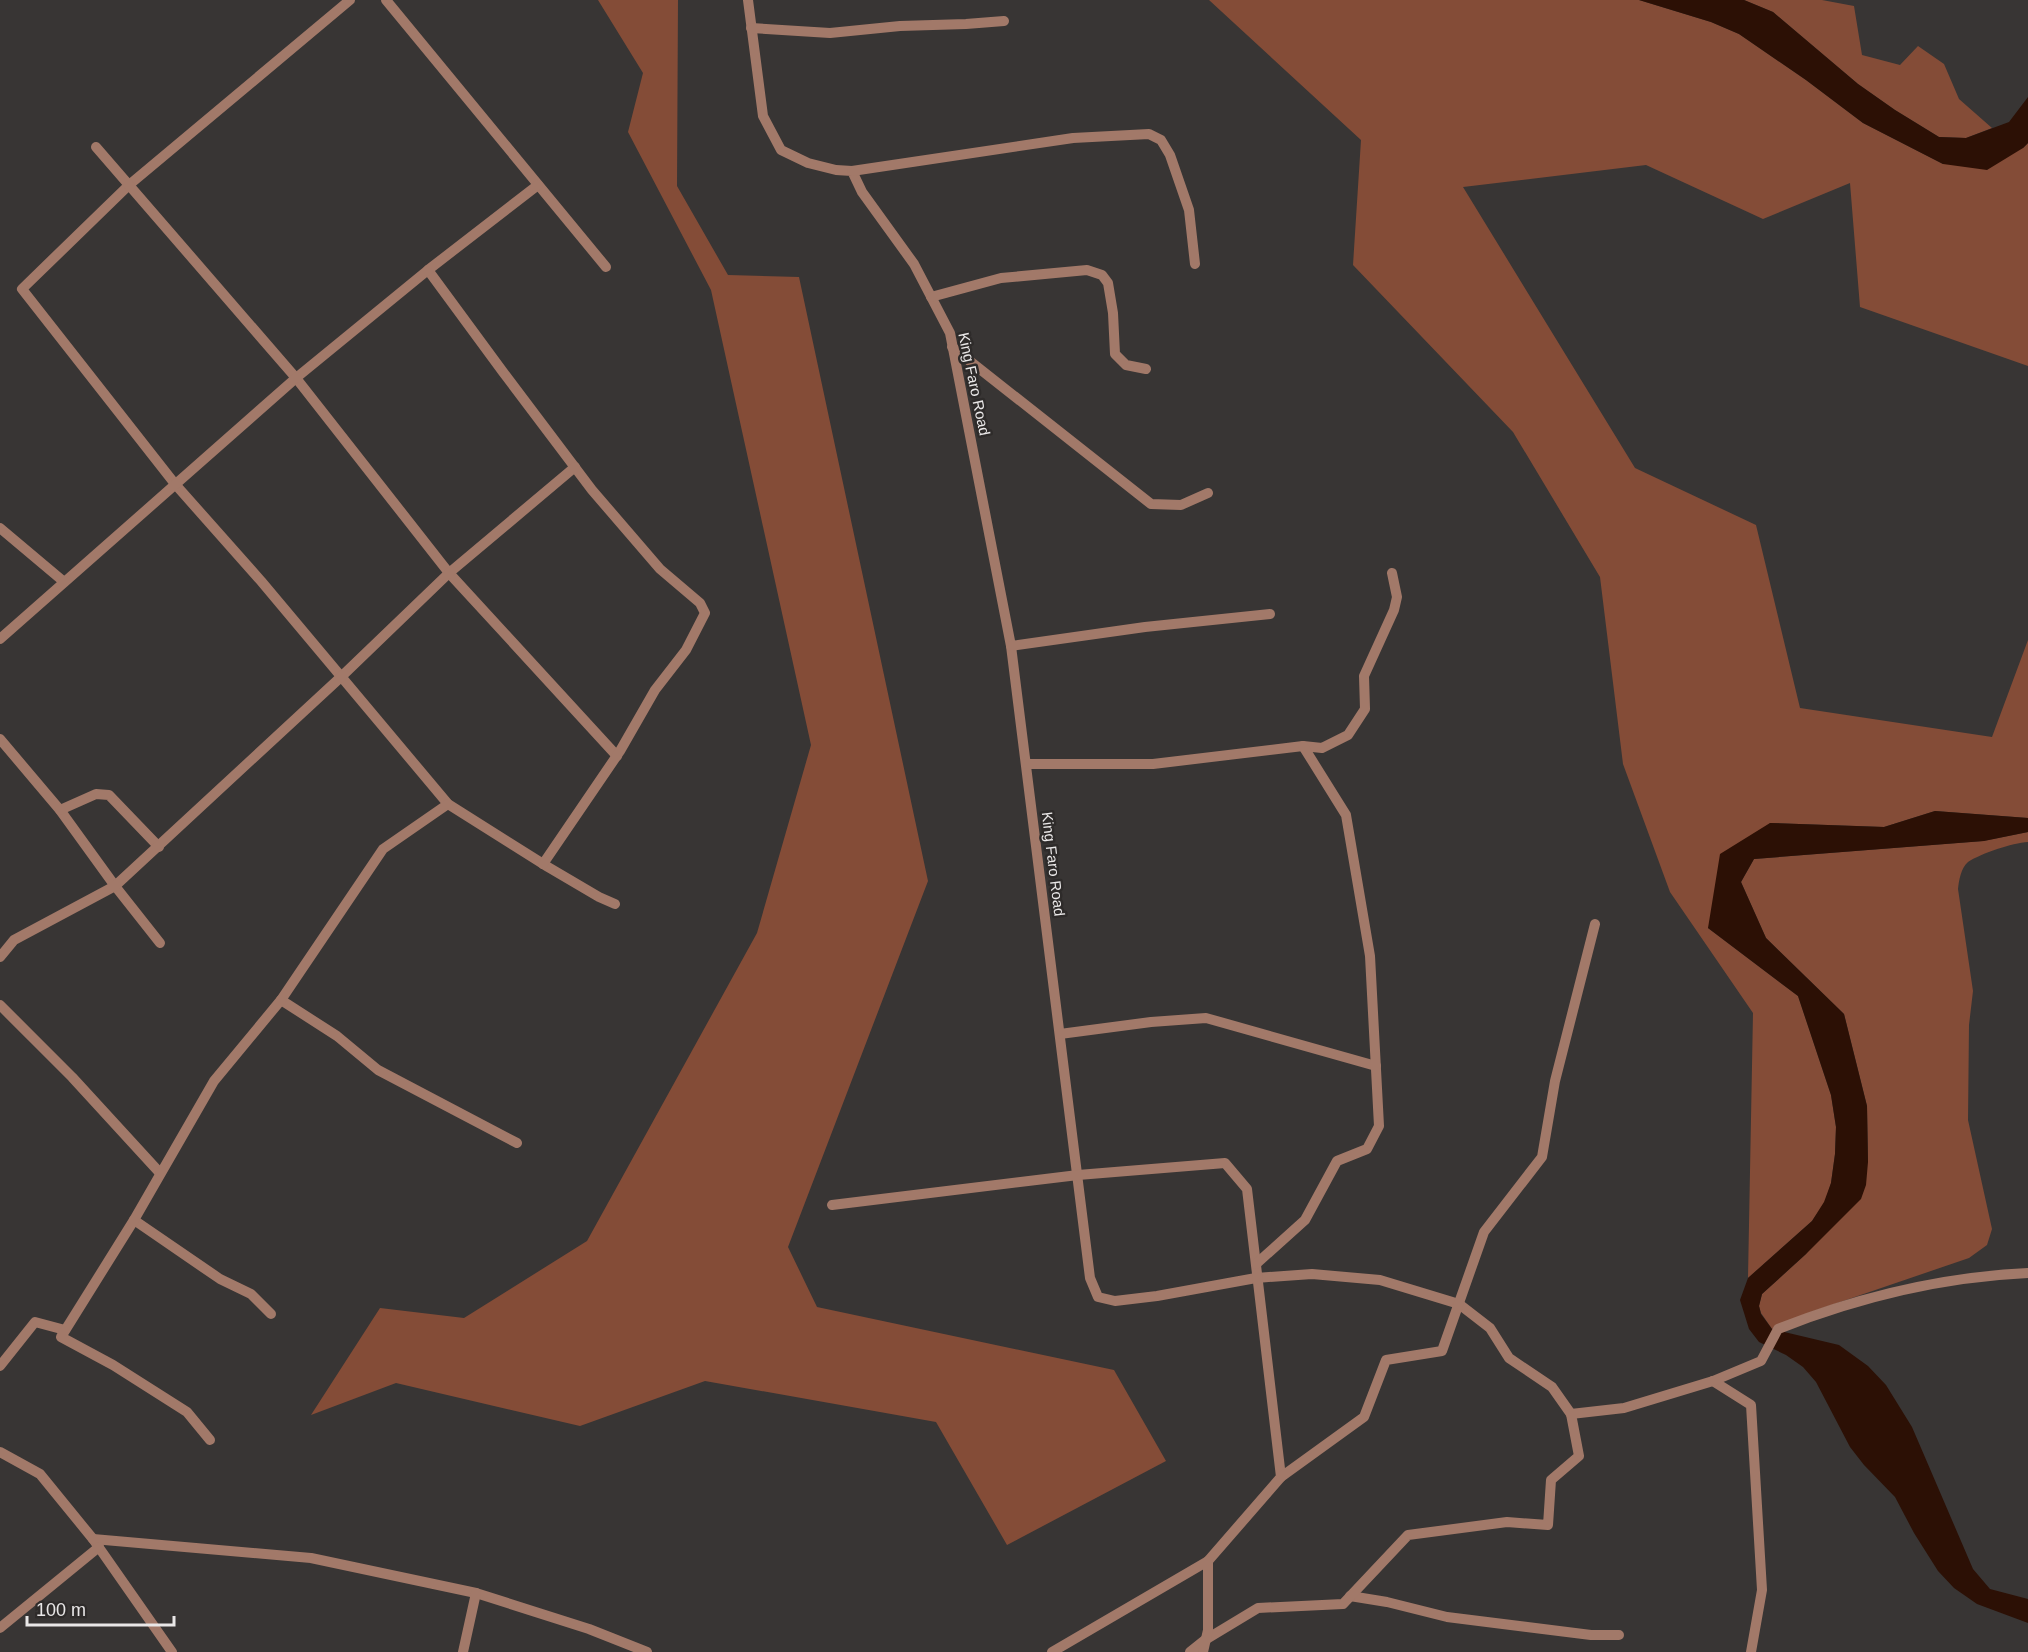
<svg xmlns="http://www.w3.org/2000/svg" width="2028" height="1652" font-family="Helvetica,sans-serif">
  <rect width="100%" height="100%" fill="#383534"/>
  <g fill="#844c37">
    <polygon points="598,0 678,0 677,186 728,275 799,277 928,881 788,1247 817,1307 1114,1370 1166,1461 1007,1545 936,1422 705,1381 580,1426 396,1383 311,1415 380,1308 464,1318 587,1241 757,933 811,745 711,290 628,132 643,73"/>
    <polygon points="1209,0 1639,0 1711,22 1739,34 1806,80 1863,123 1943,164 2023,148 2028,143 2028,366 1860,307 1850,183 1763,219 1646,165 1463,187 1635,468 1756,525 1800,708 1992,737 2028,640 2028,818 1935,811 1884,827 1770,823 1708,928 1798,996 1831,1095 1836,1127 1835,1154 1831,1183 1825,1202 1812,1221 1748,1278 1753,1013 1670,892 1623,764 1600,577 1513,432 1353,265 1361,140"/>
    <polygon points="1744,0 1822,0 1854,6 1862,55 1900,65 1918,46 1944,64 1959,99 1992,128 1966,138 1939,137 1895,110 1858,84 1773,12"/>
    <path d="M2028 832V842C2012 843 1982 853 1968 862 1961 868 1959 880 1958 889L1973 991 1969 1025 1968 1120 1992 1229 1987 1245 1969 1258 1808 1313 1772 1329 1761 1313 1759 1306 1762 1294 1806 1254 1868 1162 1867 1106 1844 1014 1766 938 1741 882 1754 859 1983 841Z"/>
  </g>
  <g fill="#2c1005">
    <polygon points="1639,0 1744,0 1773,12 1858,84 1895,110 1939,137 1966,138 2009,122 2028,97 2028,143 2023,148 1987,170 1943,164 1863,123 1806,80 1739,34 1711,22"/>
    <polygon points="1935,811 2028,818 2028,832 1984,841 1754,859 1741,882 1766,938 1844,1014 1867,1106 1868,1162 1866,1185 1861,1199 1806,1254 1762,1294 1759,1306 1761,1314 1772,1329 1839,1345 1868,1366 1886,1385 1912,1427 1973,1569 1990,1589 2028,1599 2028,1623 1977,1604 1954,1588 1938,1571 1914,1533 1895,1497 1864,1465 1850,1447 1816,1382 1803,1367 1786,1355 1759,1342 1749,1329 1740,1300 1748,1278 1812,1221 1824,1202 1831,1183 1835,1154 1836,1127 1831,1095 1798,996 1708,928 1720,854 1770,823 1884,827"/>
  </g>
  <g fill="none" stroke-linecap="round" stroke-linejoin="round">
    <g stroke="#a27969" stroke-width="10">
      <polyline points="350,0 129,185 22,289 175,484 261,581 448,804 548,867 599,897 615,904"/>
      <polyline points="386,0 606,267"/>
      <polyline points="748,0 763,116 781,150 808,163 836,170 852,171 862,192 914,264 950,333 1011,646 1090,1278 1098,1297 1115,1301 1157,1296 1256,1278 1312,1274 1380,1280 1459,1304 1490,1328 1509,1358 1552,1387 1571,1414"/>
      <polyline points="751,28 830,33 900,26 966,24 1004,21"/>
      <polyline points="96,147 296,378 449,573 617,756"/>
      <polyline points="852,171 1073,138 1149,134 1161,140 1170,155 1189,210 1195,264"/>
      <polyline points="428,270 503,372 592,490 660,569 700,603 705,613 686,650 655,690 620,751 543,864"/>
      <polyline points="931,297 1001,278 1087,270 1102,275 1108,283 1113,313 1115,354 1126,365 1146,369"/>
      <polyline points="952,347 1151,504 1181,505 1208,493"/>
      <polyline points="0,528 63,581"/>
      <polyline points="0,639 296,378 428,270 538,185"/>
      <polyline points="1011,646 1145,627 1270,614"/>
      <polyline points="0,739 60,810 115,886 160,943"/>
      <polyline points="1026,764 1153,764 1303,746 1322,748 1348,735 1365,709 1364,676 1394,610 1397,597 1392,573"/>
      <polyline points="60,810 96,794 109,795 159,847"/>
      <polyline points="0,957 14,940 115,886 342,676 449,573 575,467"/>
      <polyline points="281,1000 337,1036 378,1070 517,1143"/>
      <polyline points="0,1005 72,1077 160,1173"/>
      <polyline points="1060,1034 1151,1022 1206,1018 1376,1066"/>
      <polyline points="832,1205 1078,1175 1225,1163 1247,1189 1281,1477 1208,1561 1052,1652"/>
      <polyline points="134,1220 220,1279 251,1294 271,1314"/>
      <polyline points="1256,1264 1305,1220 1337,1161 1367,1149 1379,1126 1370,956 1346,815 1303,746"/>
      <polyline points="0,1366 35,1322 65,1330"/>
      <polyline points="1713,1381 1751,1405 1762,1590 1751,1652"/>
      <polyline points="210,1440 187,1412 113,1365 61,1337 134,1220 214,1081 281,1000 383,849 448,804"/>
      <polyline points="0,1452 40,1474 93,1539 172,1652"/>
      <polyline points="1281,1477 1364,1417 1386,1360 1442,1351 1484,1232 1542,1157 1555,1081 1595,924"/>
      <polyline points="93,1539 311,1558 476,1593 589,1629 647,1652"/>
      <polyline points="1350,1596 1387,1602 1447,1617 1591,1635 1619,1635"/>
      <polyline points="0,1628 99,1547"/>
      <polyline points="463,1652 476,1593"/>
      <path d="M1190 1652 1205 1640 1258 1608 1343 1604 1408 1535 1507 1522 1548 1525 1551 1480 1579 1456 1571 1414 1624 1408 1713 1381 1761 1361 1778 1329C1856 1298 1943 1277 2028 1273"/>
      <polyline points="1203,1652 1208,1630 1208,1561"/>
    </g>
  </g>
  <g text-anchor="middle" stroke-width="5" stroke-linejoin="round" paint-order="stroke">
    <g font-size="15" fill="#e9e7e7" stroke="#2e2b2a">
      <text transform="translate(974 384) rotate(78)" y="5">King Faro Road</text>
      <text transform="translate(1053 864) rotate(83)" y="5">King Faro Road</text>
    </g>
  </g>
  <path d="M27 1616v9h147v-9" fill="none" stroke="#e9e7e7" stroke-width="3"/>
  <text x="36" y="1616" font-size="18" fill="#e9e7e7" stroke="#2e2b2a" stroke-width="4.5" paint-order="stroke">100 m</text>
</svg>
